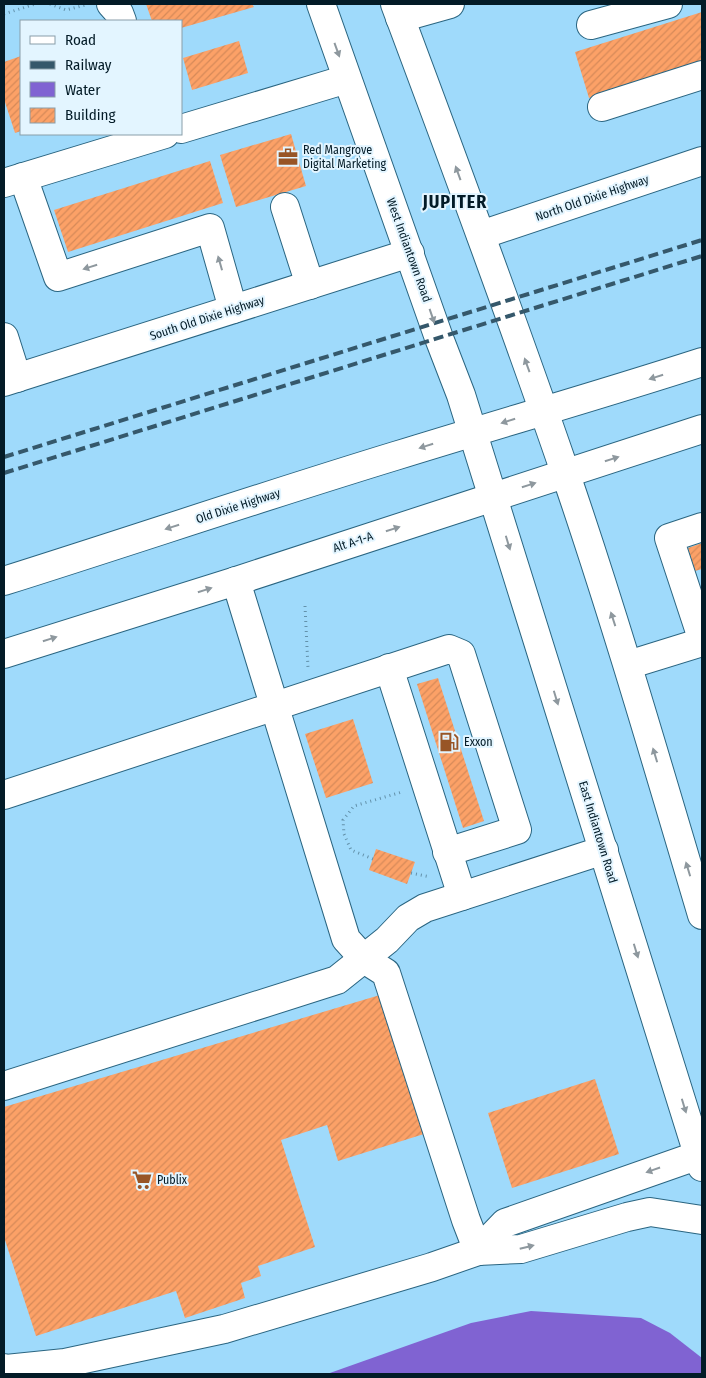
<svg xmlns="http://www.w3.org/2000/svg" width="706" height="1378" font-family="'Fira Sans Condensed',sans-serif">
  <defs>
    <pattern id="building-hatch" width="6" height="6" patternUnits="userSpaceOnUse" patternTransform="scale(1.25)"><rect width="6" height="6" fill="#fca167"/><path d="M-1 1l2-2M0 6l6-6M5 7l2-2" fill="none" stroke="#d68a59"/></pattern>
  </defs>
  <rect width="100%" height="100%" fill="#9fdafb"/>
  <polygon fill="#8063d2" points="531,1311 641,1318 670,1333 702,1358 702,1374 327,1374 471,1323"/>
  <g fill="url(#building-hatch)">
    <polygon points="146,4 252,4 254,7 181,28 181,21 152,21"/>
    <polygon points="702,12 702,63 589,98 575,52"/>
    <polygon points="239,41 248,73 192,90 183,58"/>
    <polygon points="21,56 21,131 15,133 4,99 4,62"/>
    <polygon points="291,134 306,186 236,207 220,155"/>
    <polygon points="210,161 223,203 68,252 54,210"/>
    <polygon points="702,543 702,569 695,571 688,548"/>
    <polygon points="438,678 484,821 463,828 417,684"/>
    <polygon points="353,719 373,783 326,798 305,734"/>
    <polygon points="376,849 415,862 407,884 369,870"/>
    <polygon points="380,995 424,1134 338,1161 327,1125 281,1140 315,1247 258,1266 261,1276 241,1283 245,1298 185,1318 176,1291 36,1336 4,1237 4,1107"/>
    <polygon points="595,1079 619,1154 512,1188 488,1113"/>
  </g>
  <g fill="none" stroke-linecap="round" stroke-linejoin="round">
    <defs>
      <g id="minor">
        <polyline points="111,4 119,13 122,21"/>
        <polyline points="400,18 450,4"/>
        <polyline points="591,25 668,4"/>
        <polyline points="602,107 702,75"/>
        <polyline points="181,129 347,79"/>
        <polyline points="23,177 58,277 210,228 233,309"/>
        <polyline points="4,183 165,134"/>
        <polyline points="285,207 310,285"/>
        <polyline points="481,235 702,161"/>
        <polyline points="4,337 17,378"/>
        <polyline points="4,382 410,253"/>
        <polyline points="702,527 669,538 702,638"/>
        <polyline points="236,581 346,939 364,959 386,973 466,1220 478,1251"/>
        <polyline points="628,665 702,642"/>
        <polyline points="389,668 462,896"/>
        <polyline points="4,795 449,649 461,654 517,830 447,852"/>
        <polyline points="4,1086 337,980 387,940 408,918 425,908 604,850"/>
        <polyline points="478,1251 505,1223 699,1155"/>
        <polyline points="4,1368 6,1369 65,1363 224,1329 432,1267 478,1251 521,1249 627,1217 650,1212 702,1220"/>
      </g>
      <g id="major">
        <polyline points="321,4 439,338 461,395 702,1167"/>
        <path d="M395 4C453 159 511 315 565 472 615 618 658 767 702 915"/>
        <path d="M4 581C134 540 264 496 395 456 498 424 600 395 702 362"/>
        <polyline points="4,654 236,581 702,429"/>
      </g>
    </defs>
    <use href="#minor" stroke="#2a6581" stroke-width="30"/>
    <use href="#major" stroke="#2a6581" stroke-width="30"/>
    <g stroke="#6391aa" stroke-width="3" stroke-dasharray="1 4" stroke-linecap="butt">
      <polyline points="50,4 66,10 85,5"/>
      <polyline points="4,14 35,4"/>
      <polyline points="305,606 308,668"/>
      <polyline points="373,859 351,850 344,834 343,820 354,806 402,792"/>
      <polyline points="411,873 430,877"/>
    </g>
    <use href="#minor" stroke="#fff" stroke-width="28"/>
    <use href="#major" stroke="#fff" stroke-width="28"/>
    <g stroke="#35586b" stroke-width="4" stroke-dasharray="10 5" stroke-linecap="butt">
      <polyline points="4,457 702,240"/>
      <polyline points="4,473 702,256"/>
    </g>
  </g>
  <defs><path id="oneway-solid" d="M-6-.8H1V-3.2L6.5 0L1 3.2V.8H-6Z" transform="scale(1.25)"/></defs>
  <g fill="#8e989e">
    <use href="#oneway-solid" transform="translate(337 50) rotate(70)"/>
    <use href="#oneway-solid" transform="translate(458 173) rotate(-110)"/>
    <use href="#oneway-solid" transform="translate(220 263) rotate(-106)"/>
    <use href="#oneway-solid" transform="translate(90 267) rotate(163)"/>
    <use href="#oneway-solid" transform="translate(432 316) rotate(71)"/>
    <use href="#oneway-solid" transform="translate(527 365) rotate(-110)"/>
    <use href="#oneway-solid" transform="translate(656 377) rotate(162)"/>
    <use href="#oneway-solid" transform="translate(508 421) rotate(163)"/>
    <use href="#oneway-solid" transform="translate(426 446) rotate(163)"/>
    <use href="#oneway-solid" transform="translate(612 459) rotate(-18)"/>
    <use href="#oneway-solid" transform="translate(529 485) rotate(-18)"/>
    <use href="#oneway-solid" transform="translate(172 527) rotate(162)"/>
    <use href="#oneway-solid" transform="translate(393 529) rotate(-18)"/>
    <use href="#oneway-solid" transform="translate(508 543) rotate(73)"/>
    <use href="#oneway-solid" transform="translate(205 590) rotate(-18)"/>
    <use href="#oneway-solid" transform="translate(613 619) rotate(-108)"/>
    <use href="#oneway-solid" transform="translate(50 639) rotate(-18)"/>
    <use href="#oneway-solid" transform="translate(556 698) rotate(73)"/>
    <use href="#oneway-solid" transform="translate(655 755) rotate(-107)"/>
    <use href="#oneway-solid" transform="translate(688 869) rotate(-107)"/>
    <use href="#oneway-solid" transform="translate(636 951) rotate(73)"/>
    <use href="#oneway-solid" transform="translate(684 1106) rotate(73)"/>
    <use href="#oneway-solid" transform="translate(653 1170) rotate(161)"/>
    <use href="#oneway-solid" transform="translate(527 1247) rotate(-14)"/>
  </g>
  <defs>
    <symbol id="office-bare" viewBox="-9 -9 18 18"><path d="M-6-3h4V-5.5h4V-3h4V5H-6ZM-1-4.5V-3h2v-1.5ZM-6 0V1H6V0Z" fill="#985526" stroke="#e3f5ff" stroke-width="2.5" paint-order="stroke"/></symbol>
    <symbol id="fuel-bare" viewBox="-9 -9 18 18"><path d="M-5.5-6h7V0h2V4h1.3V-2.5L3-4.5l.8-.8L6-3V5H2.5V1h-1V6h-7ZM-4.2-4.7v3.2H.2V-4.7Z" fill="#985526" stroke="#e3f5ff" stroke-width="2.5" paint-order="stroke"/></symbol>
    <symbol id="supermarket-bare" viewBox="-9 -9 18 18"><path d="M-6-5.5h2.5l.6 2H6L4.5 2H-2.5L-4.4-4H-6ZM-1.5 3.2a1.3 1.3 0 1 0 .1 0ZM3 3.2a1.3 1.3 0 1 0 .1 0Z" fill="#985526" stroke="#e3f5ff" stroke-width="2.5" paint-order="stroke"/></symbol>
  </defs>
  <g fill-rule="evenodd">
    <use href="#office-bare" x="274" y="143" width="28" height="28"/>
    <use href="#fuel-bare" x="435" y="728" width="28" height="28"/>
    <use href="#supermarket-bare" x="128" y="1166" width="28" height="28"/>
  </g>
  <g text-anchor="middle" stroke-width="4" stroke-linejoin="round" paint-order="stroke">
    <g font-size="12" fill="#031b27" stroke="#e3f5ff" text-anchor="start">
      <text x="303" y="154">Red Mangrove<tspan x="303" dy="14">Digital Marketing</tspan></text>
      <text x="464" y="746">Exxon</text>
      <text x="157" y="1184">Publix</text>
    </g>
    <g font-size="12" fill="#031b27" stroke="#e3f5ff">
      <text transform="translate(592 198) rotate(-19)" y="4">North Old Dixie Highway</text>
      <text transform="translate(409 250) rotate(70)" y="4">West Indiantown Road</text>
      <text transform="translate(207 318) rotate(-18)" y="4">South Old Dixie Highway</text>
      <text transform="translate(238 506) rotate(-18)" y="4">Old Dixie Highway</text>
      <text transform="translate(353 542) rotate(-18)" y="4">Alt A-1-A</text>
      <text transform="translate(598 832) rotate(73)" y="4">East Indiantown Road</text>
    </g>
    <g font-size="18" font-weight="bold" letter-spacing="1" fill="#031b27" stroke="#e3f5ff">
      <text x="455" y="208">JUPITER</text>
    </g>
  </g>
  <rect width="706" height="1378" fill="none" stroke="#031b27" stroke-width="10"/>
  <rect x="20" y="20" width="162" height="115" fill="#e3f5ff" stroke="#899ea9"/>
  <rect x="30" y="36" width="25" height="8" fill="#ffffff" stroke="#899ea9"/>
  <text x="65" y="45" font-size="15" fill="#031b27">Road</text>
  <rect x="30" y="61" width="25" height="8" fill="#35586b" stroke="#899ea9"/>
  <text x="65" y="70" font-size="15" fill="#031b27">Railway</text>
  <rect x="30" y="82" width="25" height="15" fill="#8063d2" stroke="#899ea9"/>
  <text x="65" y="95" font-size="15" fill="#031b27">Water</text>
  <rect x="30" y="108" width="25" height="15" fill="url(#building-hatch)" stroke="#899ea9"/>
  <text x="65" y="120" font-size="15" fill="#031b27">Building</text>
</svg>
